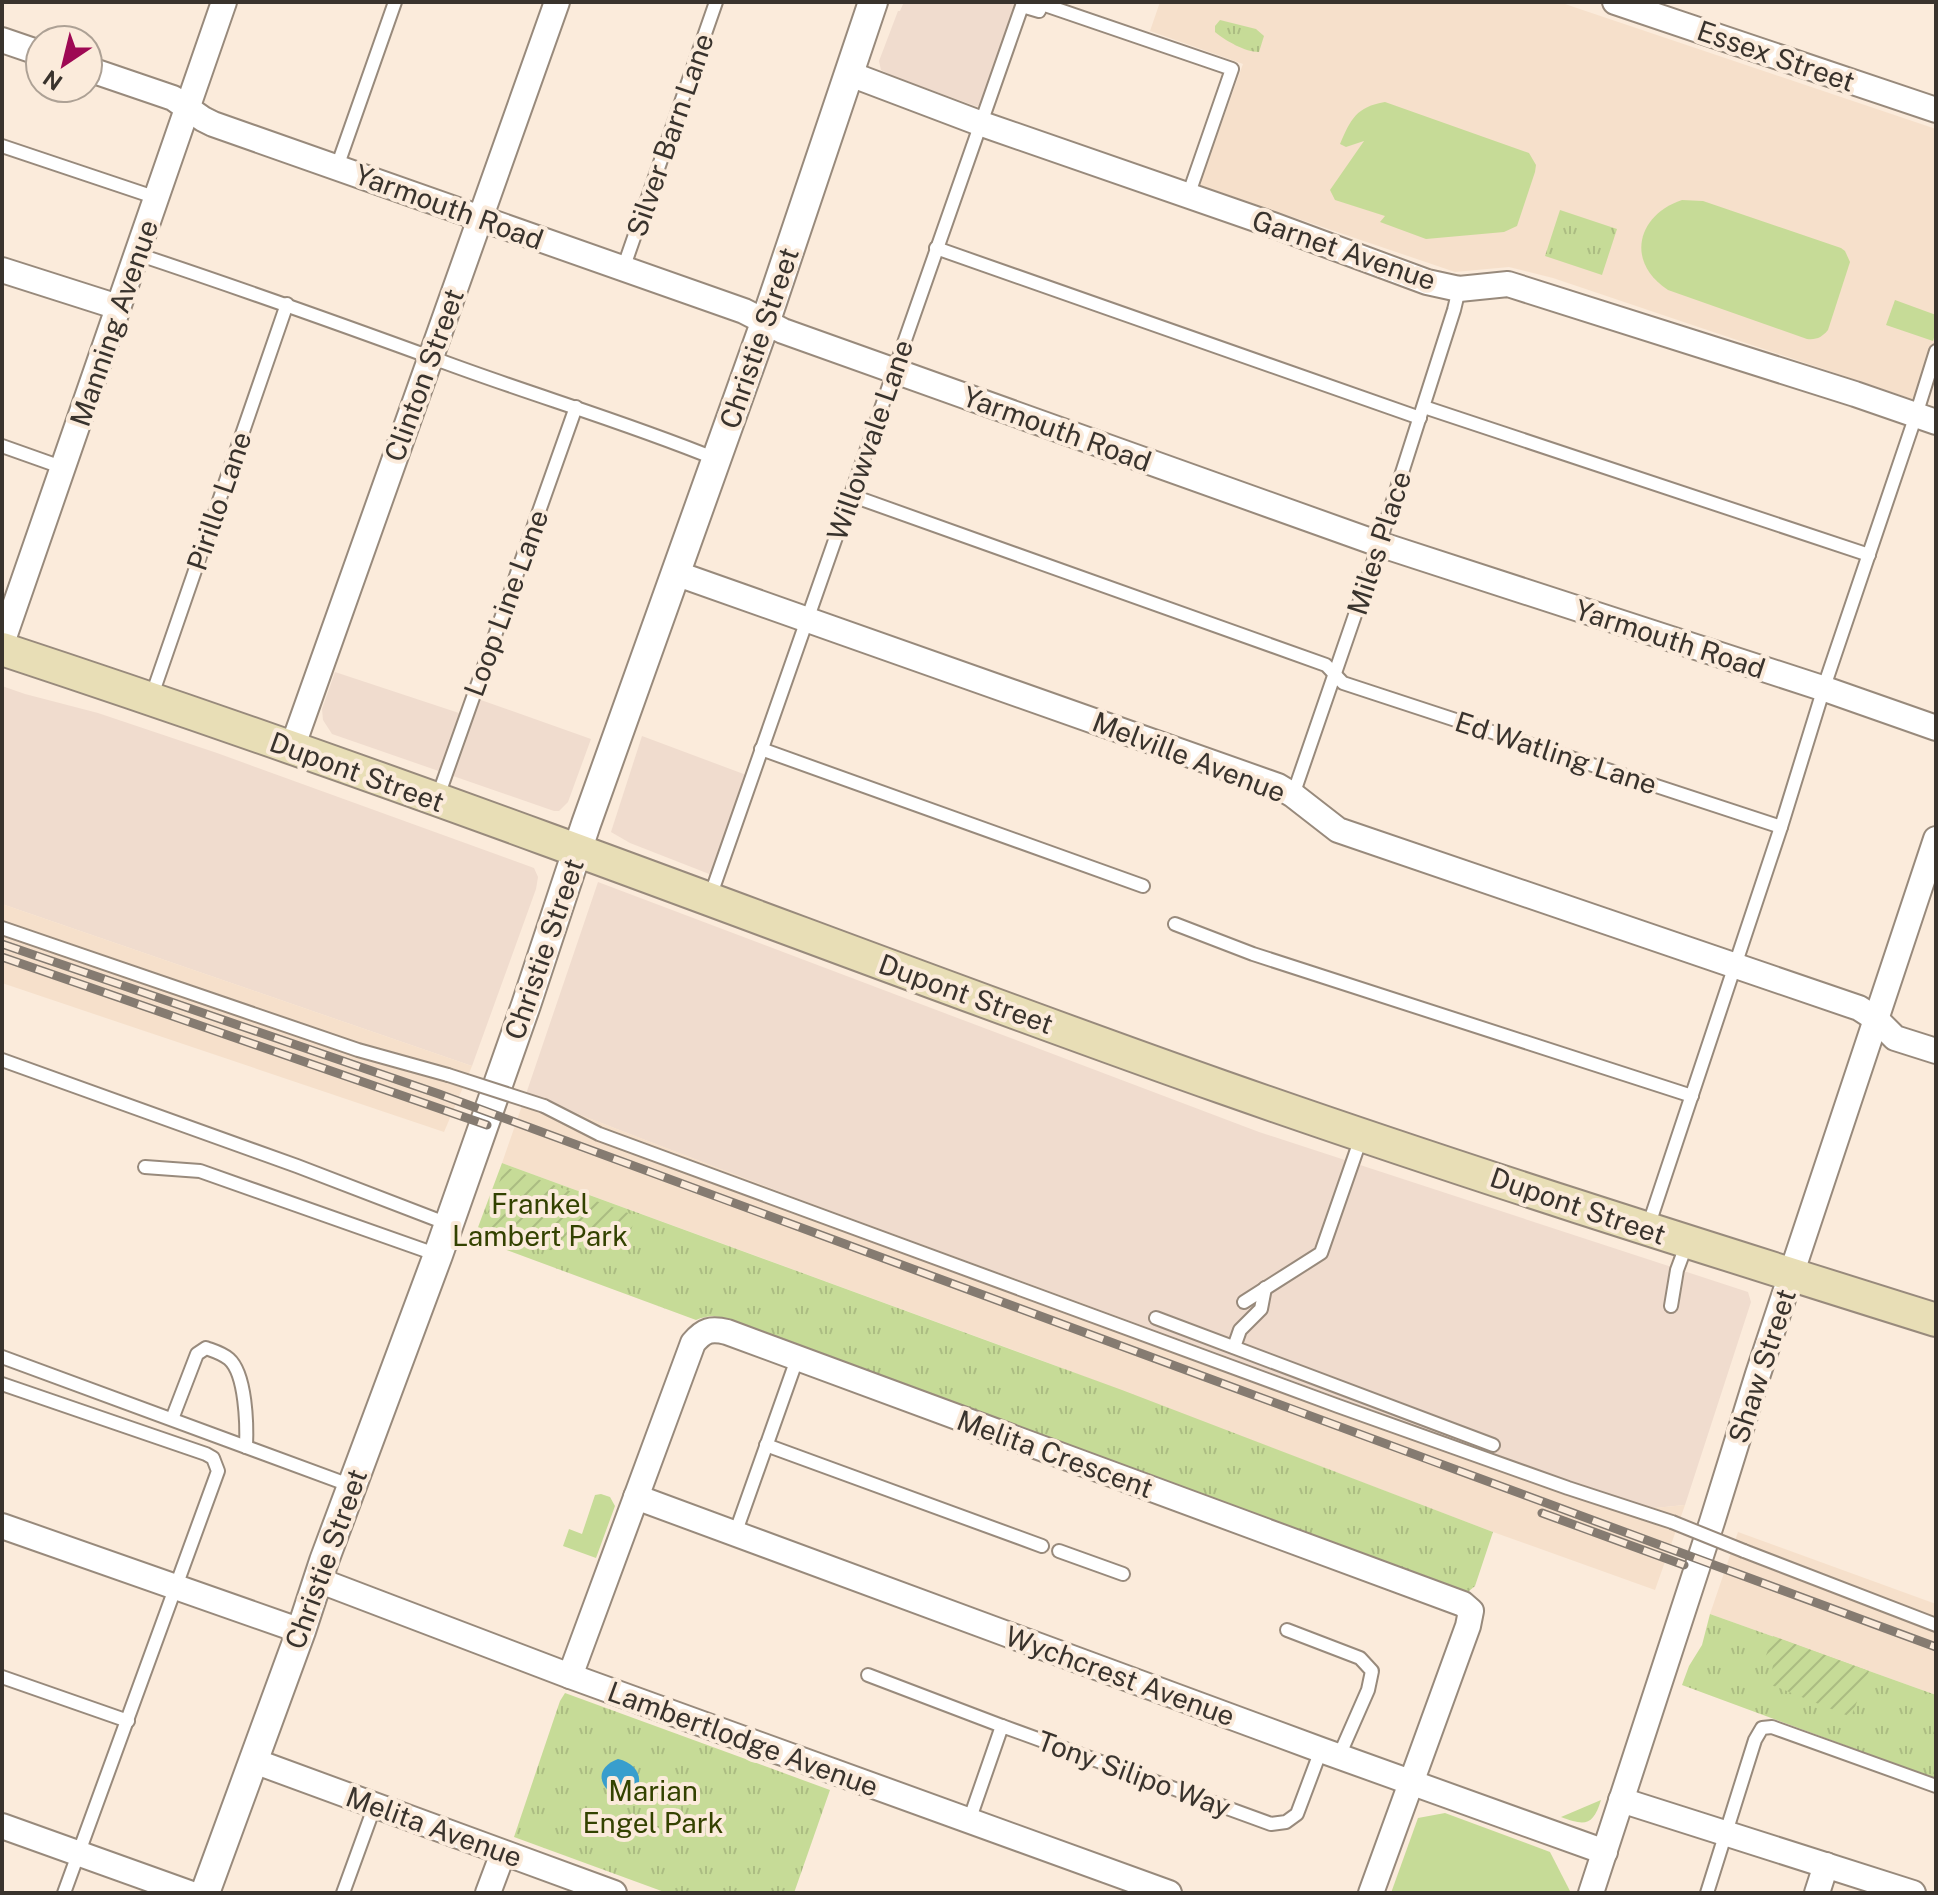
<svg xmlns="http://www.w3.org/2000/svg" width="1938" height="1895" font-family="'Public Sans',sans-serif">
  <defs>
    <pattern id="park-tufts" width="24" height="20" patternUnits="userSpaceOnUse" patternTransform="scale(2)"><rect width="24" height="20" fill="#c6db97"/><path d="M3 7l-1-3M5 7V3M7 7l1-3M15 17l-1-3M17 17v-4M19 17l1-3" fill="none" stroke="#abbc82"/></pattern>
    <pattern id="garden-furrows" width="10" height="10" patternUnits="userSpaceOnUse" patternTransform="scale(2)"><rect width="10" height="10" fill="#c6db97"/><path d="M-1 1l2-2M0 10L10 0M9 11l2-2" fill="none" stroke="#abbc82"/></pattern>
  </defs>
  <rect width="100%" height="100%" fill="#fbebdb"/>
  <g fill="#f0dcce">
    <polygon points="904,2 1019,2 981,108 895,77 881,70 879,61 898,11 900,11"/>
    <polygon points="335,672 462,714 478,699 591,739 568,802 559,811 554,811 332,734 323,720 322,709"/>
    <polygon points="2,686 25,694 98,713 217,753 534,868 538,877 536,889 472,1066 2,904"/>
    <polygon points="642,736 757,779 722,879 630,843 611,832"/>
    <polygon points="598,882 1259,1132 1748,1292 1751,1302 1685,1505 1654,1508 1627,1504 793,1197 526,1094"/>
  </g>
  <g fill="#f6e0cb">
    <polygon points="1160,2 1559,2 1936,129 1936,337 1915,400 1553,278 1509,267 1455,272 1199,185 1243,64 1150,31"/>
    <polygon points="2,904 472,1066 444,1132 2,983"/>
    <polygon points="526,1094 793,1197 1627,1504 1654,1508 1685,1505 1655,1590 1493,1532 1038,1359 502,1163"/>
    <polygon points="1738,1532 1936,1604 1936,1695 1710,1614"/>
  </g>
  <g fill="#c6db97">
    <path d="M1385 102 1529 153 1536 165 1535 172 1517 226 1504 232 1426 239 1380 222 1385 216 1335 200 1330 190 1364 141 1346 147 1340 144C1351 119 1356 107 1385 102Z"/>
    <path d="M1682 200 1703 201 1841 248 1845 251 1850 262 1828 330C1822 337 1817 340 1807 339L1668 290C1625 262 1637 215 1682 200Z"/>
    <polygon points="1895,300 1936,315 1936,331 1933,341 1886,325"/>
    <polygon points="601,1494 610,1497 615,1506 596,1558 563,1546 569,1529 582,1534 595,1495"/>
    <path d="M1601 1800C1593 1826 1585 1826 1561 1817Z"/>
    <polygon points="1445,1813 1550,1852 1571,1893 1391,1893 1418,1818"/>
  </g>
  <g fill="url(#park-tufts)">
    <path d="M1220 20 1256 29 1264 36 1259 52C1245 52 1226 41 1215 32V26Z"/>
    <polygon points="1560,210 1617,229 1602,275 1545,256"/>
    <path d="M502 1163 1122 1390 1493 1532 1475 1586 1469 1591H1465L741 1324C723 1318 714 1312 696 1320L474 1238Z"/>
    <polygon points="1710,1614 1936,1695 1936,1779 1682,1685 1689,1666 1702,1645"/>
    <polygon points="565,1693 830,1790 794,1893 667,1893 514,1837 560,1701"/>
  </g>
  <g fill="url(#garden-furrows)">
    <polygon points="505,1167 636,1216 623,1252 570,1233 561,1254 483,1225"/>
    <polygon points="1773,1636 1869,1671 1851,1717 1769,1684 1773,1665 1764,1661"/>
  </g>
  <path fill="#389ecd" d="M618 1759C641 1764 648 1787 625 1799 600 1793 591 1769 618 1759Z"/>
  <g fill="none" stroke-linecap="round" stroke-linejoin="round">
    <defs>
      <g id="service">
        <polyline points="1042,4 1232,69 1188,196"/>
        <polyline points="2,146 157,198"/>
        <polyline points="337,167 395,2"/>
        <polyline points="936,248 1420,418"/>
        <path d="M137 254C239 288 340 324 441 361 532 395 626 422 716 459"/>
        <polyline points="623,269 716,2"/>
        <polyline points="1424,407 1869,555"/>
        <polyline points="2,446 64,468"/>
        <polyline points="850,495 1326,665 1343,683 1781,827"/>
        <polyline points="151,698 287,304"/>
        <polyline points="761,749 1143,886"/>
        <polyline points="1293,795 1376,554 1454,310 1459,289"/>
        <polyline points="437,799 576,407"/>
        <polyline points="710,897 1022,6 1039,11 1043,2"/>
        <polyline points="1175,924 1253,954 1692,1096"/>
        <polyline points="2,928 358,1050 448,1075"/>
        <polyline points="2,1060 297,1166 448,1224"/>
        <polyline points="544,1106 599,1134 1338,1406 1568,1488 1672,1522"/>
        <polyline points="145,1167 200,1171 438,1255"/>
        <polyline points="1648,1227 1781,827 1827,678 1916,415 1936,351"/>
        <polyline points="1244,1302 1321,1253 1361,1138"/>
        <polyline points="1671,1306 1677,1270 1687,1243"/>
        <polyline points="1156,1318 1493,1445"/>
        <polyline points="1234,1347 1240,1330 1261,1309 1265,1288"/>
        <polyline points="2,1357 352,1486"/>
        <polyline points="2,1384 206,1454 213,1458 218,1471 64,1893"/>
        <path d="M172 1419 197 1354 206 1348C214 1351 222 1353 229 1359 246 1374 247 1425 246 1447"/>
        <polyline points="766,1445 1042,1546"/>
        <polyline points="735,1534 797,1359"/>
        <polyline points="1059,1551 1123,1574"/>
        <polyline points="1744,1551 1936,1625"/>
        <polyline points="1287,1630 1360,1658 1372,1671 1368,1690 1339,1756"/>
        <polyline points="868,1675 1002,1726"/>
        <polyline points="2,1677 128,1721"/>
        <polyline points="969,1821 1002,1726 1271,1824 1286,1822 1297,1814 1321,1750"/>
        <polyline points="343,1893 375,1805"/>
        <polyline points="1707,1893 1755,1740 1762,1728 1772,1727 1936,1786"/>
      </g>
      <g id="minor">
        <polyline points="1615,2 1936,110"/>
        <polyline points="2,40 40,53"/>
        <polyline points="88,69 173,98 203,119 213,124 744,311 783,331 1379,544 1825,689 1936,728"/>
        <polyline points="850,74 982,124 1273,225 1427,282 1459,289 1508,284 1855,394 1936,422"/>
        <polyline points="2,270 118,307"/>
        <polyline points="675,573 1278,786 1293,795 1338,830 1859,1008 1876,1019 1895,1038 1936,1051"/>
        <polyline points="2,643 224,2"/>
        <polyline points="292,748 557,2"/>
        <polyline points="636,1497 1321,1750 1605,1852"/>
        <polyline points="2,1526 301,1631"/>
        <polyline points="318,1580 570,1676 1169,1893"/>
        <path d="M570 1676 693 1343C704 1330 711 1328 727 1332L1463 1604 1471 1611 1468 1626 1371 1893"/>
        <polyline points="254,1761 614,1893"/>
        <polyline points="1621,1800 1913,1893"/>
        <polyline points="2,1826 189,1893"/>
        <polyline points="488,1893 503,1853"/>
        <polyline points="1591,1893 1712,1522 1758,1374 1936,839"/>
        <polyline points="1817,1893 1826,1865"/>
      </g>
      <polyline id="tertiary" points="205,1893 301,1631 324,1561 438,1255 526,1005 586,824 765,323 873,2"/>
      <path id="secondary" d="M2 649C184 709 366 773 546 839 771 921 995 1007 1222 1087 1458 1170 1697 1245 1936 1320"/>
    </defs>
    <use href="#service" stroke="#988a7c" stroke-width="16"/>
    <use href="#minor" stroke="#988a7c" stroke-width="28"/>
    <use href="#tertiary" stroke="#988a7c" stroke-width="32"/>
    <use href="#secondary" stroke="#988a7c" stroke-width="36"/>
    <use href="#service" stroke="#fff" stroke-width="12"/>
    <use href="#minor" stroke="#fff" stroke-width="24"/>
    <use href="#tertiary" stroke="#fff" stroke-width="28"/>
    <use href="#secondary" stroke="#e8deb6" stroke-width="32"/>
    <defs>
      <g id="rail">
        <polyline points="2,944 439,1094 1936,1647"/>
        <polyline points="2,957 487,1125"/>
        <polyline points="1542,1513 1684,1565"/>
      </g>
    </defs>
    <use href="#rail" stroke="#857b71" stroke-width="9"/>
    <use href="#rail" stroke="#fbebdb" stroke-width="6" stroke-dasharray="18" stroke-linecap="butt"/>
    <defs>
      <g id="service-bridge">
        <polyline points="448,1075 544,1106"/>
        <polyline points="1672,1522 1744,1551"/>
      </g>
    </defs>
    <use href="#service-bridge" stroke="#988a7c" stroke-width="16" stroke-linecap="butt"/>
    <use href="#service-bridge" stroke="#fff" stroke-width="12"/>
  </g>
  <g text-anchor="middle" stroke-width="8" stroke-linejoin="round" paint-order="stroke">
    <g font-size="28" fill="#39332d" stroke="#fbebdb">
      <text transform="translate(1776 56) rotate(19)" y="10">Essex Street</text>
      <text transform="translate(670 135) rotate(-71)" y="10">Silver Barn Lane</text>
      <text transform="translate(449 207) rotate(20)" y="10">Yarmouth Road</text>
      <text transform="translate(1344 250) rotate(19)" y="10">Garnet Avenue</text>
      <text transform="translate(114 323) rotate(-71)" y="10">Manning Avenue</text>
      <text transform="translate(759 338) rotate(-71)" y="10">Christie Street</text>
      <text transform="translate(424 375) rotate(-70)" y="10">Clinton Street</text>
      <text transform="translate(1057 429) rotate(20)" y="10">Yarmouth Road</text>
      <text transform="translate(870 440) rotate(-71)" y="10">Willowvale Lane</text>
      <text transform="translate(219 501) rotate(-71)" y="10">Pirillo Lane</text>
      <text transform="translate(1379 543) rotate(-72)" y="10">Miles Place</text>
      <text transform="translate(506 603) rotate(-70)" y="10">Loop Line Lane</text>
      <text transform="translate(1670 639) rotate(18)" y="10">Yarmouth Road</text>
      <text transform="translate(1556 753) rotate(18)" y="10">Ed Watling Lane</text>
      <text transform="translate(1189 757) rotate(21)" y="10">Melville Avenue</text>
      <text transform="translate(357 772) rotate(20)" y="10">Dupont Street</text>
      <text transform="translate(544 949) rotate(-71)" y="10">Christie Street</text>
      <text transform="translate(966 994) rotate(20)" y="10">Dupont Street</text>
      <text transform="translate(1578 1206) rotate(19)" y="10">Dupont Street</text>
      <text transform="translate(1762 1366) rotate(-72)" y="10">Shaw Street</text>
      <text transform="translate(1055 1454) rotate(20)" y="10">Melita Crescent</text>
      <text transform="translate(326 1559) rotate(-70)" y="10">Christie Street</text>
      <text transform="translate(1120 1676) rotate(20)" y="10">Wychcrest Avenue</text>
      <text transform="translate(743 1739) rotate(20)" y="10">Lambertlodge Avenue</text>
      <text transform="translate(1134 1774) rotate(20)" y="10">Tony Silipo Way</text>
      <text transform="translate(434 1827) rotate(20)" y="10">Melita Avenue</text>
    </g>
    <g font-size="28" fill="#334200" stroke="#fbebdb">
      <text x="540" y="1214">Frankel<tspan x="540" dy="32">Lambert Park</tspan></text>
      <text x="653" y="1801">Marian<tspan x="653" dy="32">Engel Park</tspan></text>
    </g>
  </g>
  <rect width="1938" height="1895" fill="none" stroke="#39332d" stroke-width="8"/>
  <g transform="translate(64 64) rotate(215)"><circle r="38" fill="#fbebdb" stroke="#ada195" stroke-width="2"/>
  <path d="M0-6L14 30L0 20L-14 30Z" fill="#9e0954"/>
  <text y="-12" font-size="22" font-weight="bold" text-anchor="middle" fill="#39332d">N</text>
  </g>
</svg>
